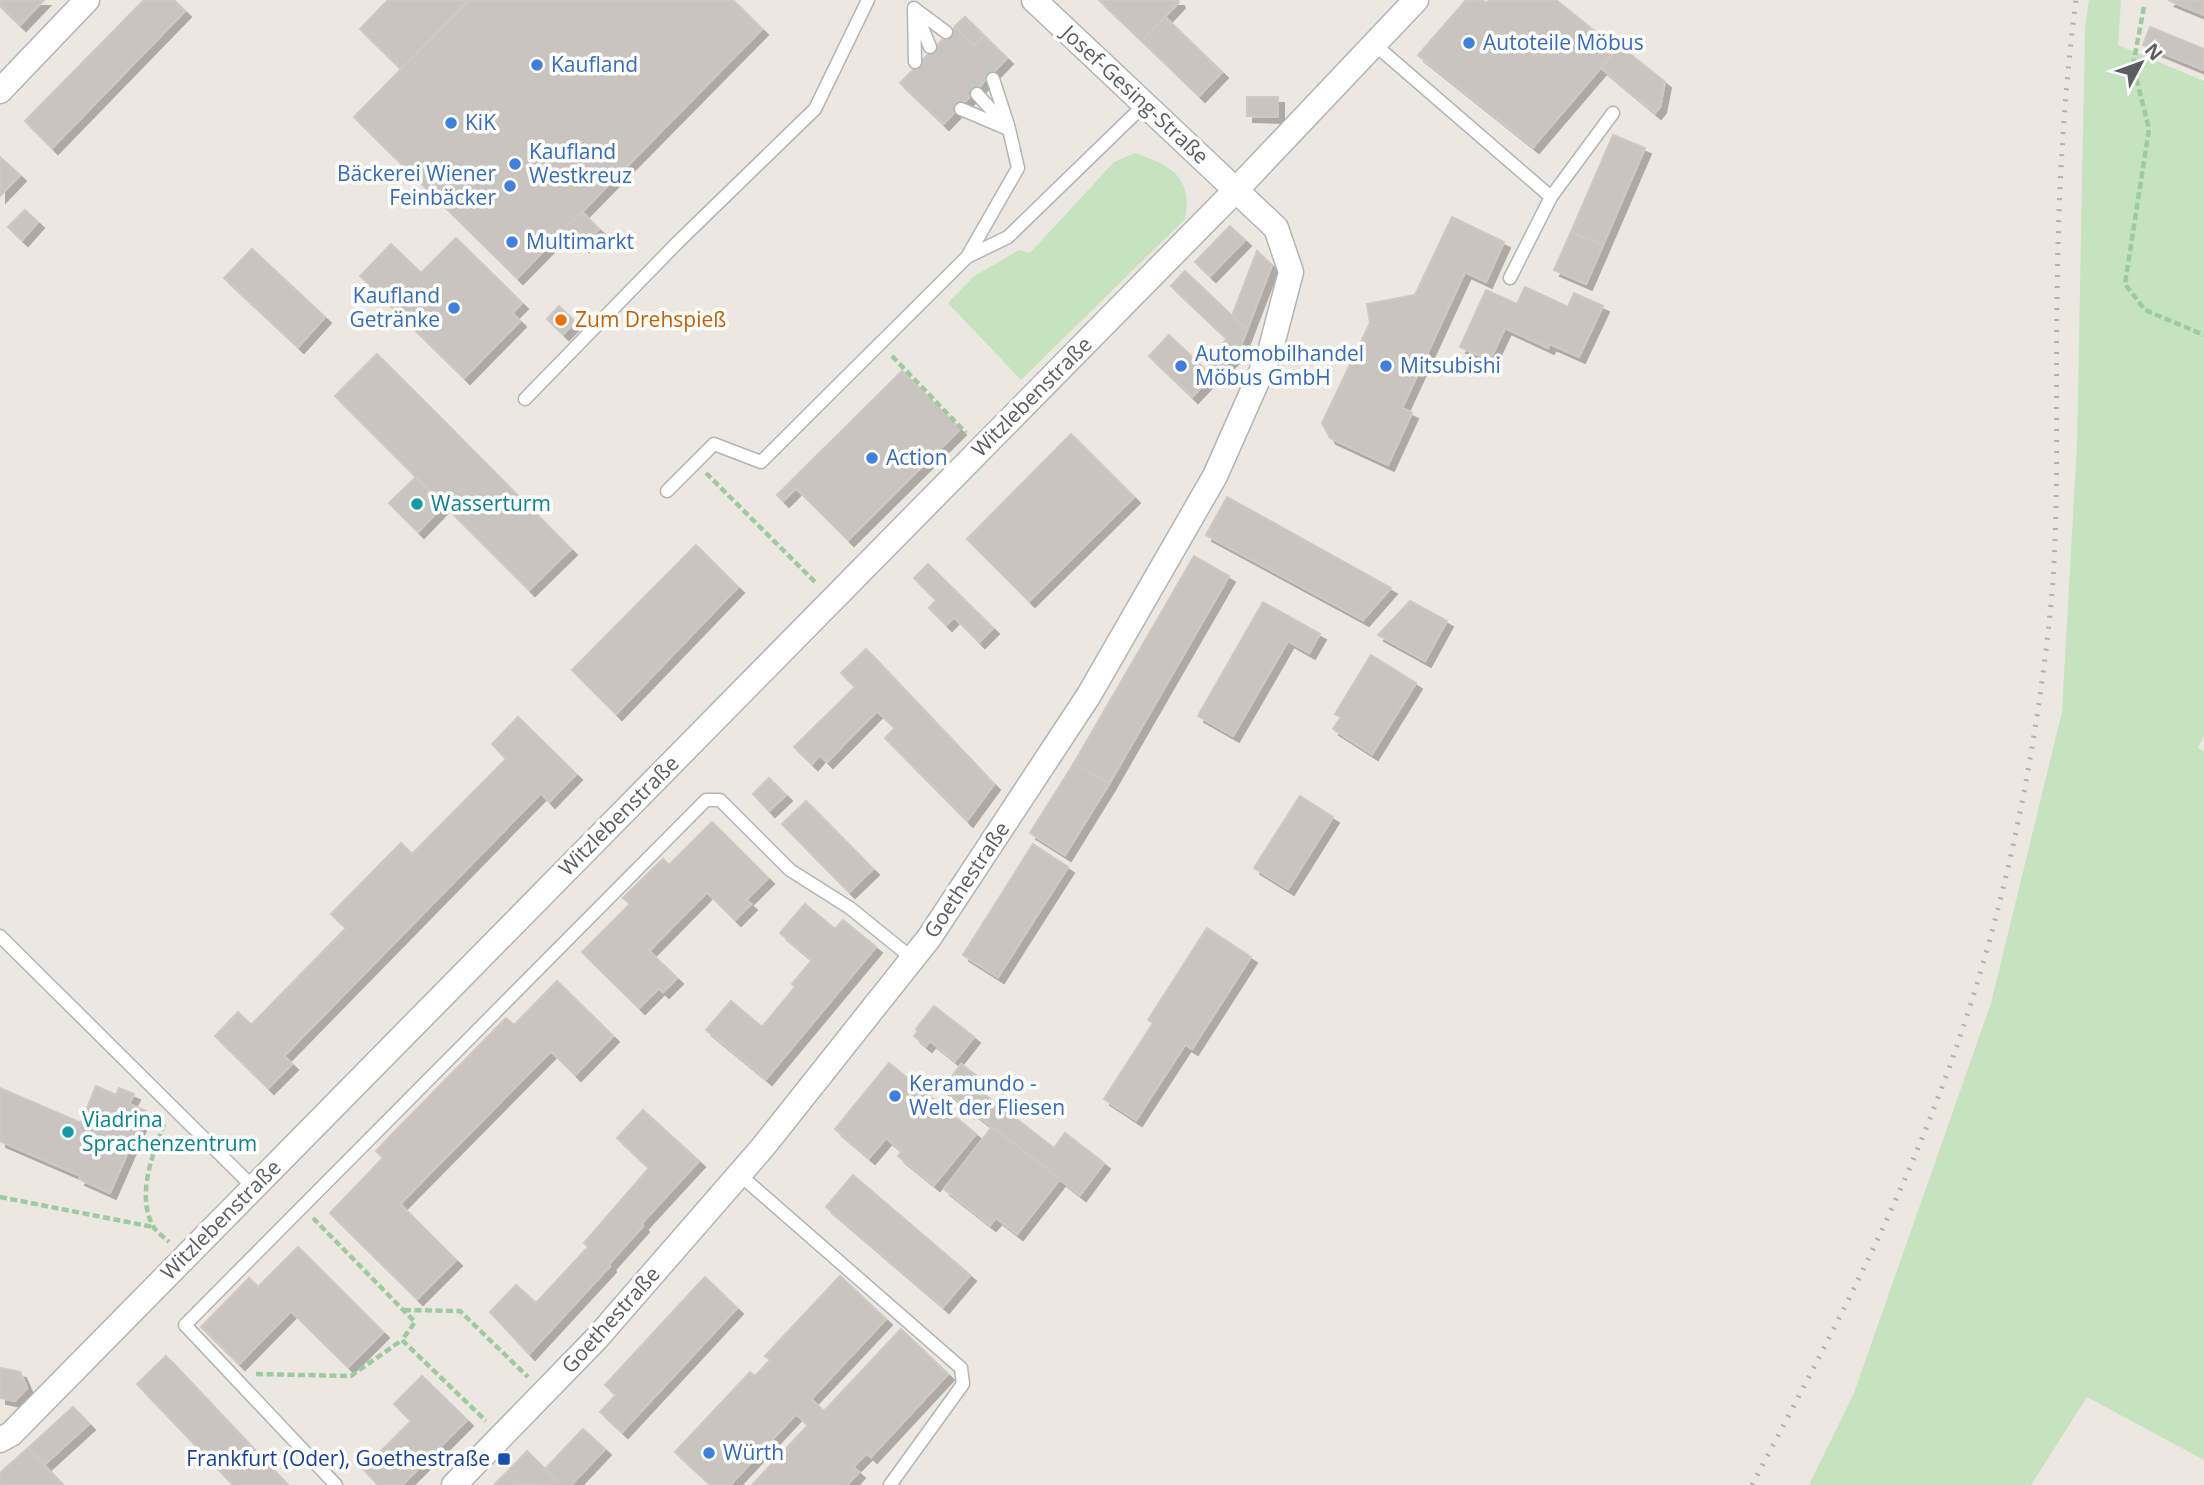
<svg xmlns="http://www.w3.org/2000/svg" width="2204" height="1485" font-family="'Open Sans',sans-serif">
  <defs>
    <filter id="shadow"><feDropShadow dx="6" dy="6" stdDeviation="0" flood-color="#0004"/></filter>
  </defs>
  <rect width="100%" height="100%" fill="#ece7e1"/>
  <g fill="#c5e3be">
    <polygon points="2089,0 2121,0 2118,45 2204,81 2204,735 2198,748 2204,751 2204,1460 2087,1397 2031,1485 1809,1485 1854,1393 1991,1003 2062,712 2077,444 2085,28"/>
    <path d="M1135 153C1171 166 1193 176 1185 219L1021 380 948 303 973 277 1019 250 1030 253 1114 162Z"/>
  </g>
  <g fill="#c9c4c0" stroke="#d0c8c0" stroke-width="2" filter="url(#shadow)">
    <polygon points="0,0 44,0 20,25 0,6"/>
    <polygon points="144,0 174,0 185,11 52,148 25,121"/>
    <polygon points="388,0 469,0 401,69 360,29"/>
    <polygon points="469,0 733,0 762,29 517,278 354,117"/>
    <polygon points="1099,0 1178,0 1179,2 1142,41"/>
    <polygon points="1466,0 1482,0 1487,3 1489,0 1556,0 1617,49 1533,147 1418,55"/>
    <polygon points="2168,0 2204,0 2204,15"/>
    <polygon points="965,17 1007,58 943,124 900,83"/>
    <polygon points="965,17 984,36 974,46 955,26"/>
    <polygon points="1165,17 1222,72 1199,96 1142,41"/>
    <polygon points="2150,27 2204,49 2204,70 2143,45"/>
    <polygon points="1620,46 1665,82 1660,107 1655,113 1601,68"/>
    <polygon points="1247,97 1278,97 1278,117 1247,116"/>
    <polygon points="1613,135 1645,148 1603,245 1571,232"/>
    <polygon points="0,157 20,175 0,196"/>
    <polygon points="25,210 38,222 22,240 8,227"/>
    <polygon points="582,212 599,229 583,246 565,228"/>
    <polygon points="1452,217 1504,242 1486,282 1465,272 1402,408 1412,413 1388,465 1330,438 1322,423 1370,323 1367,304 1415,295"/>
    <polygon points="1230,226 1245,240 1210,276 1195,262"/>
    <polygon points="1571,232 1603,245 1586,284 1554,270"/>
    <polygon points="456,238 522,303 512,313 520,321 464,378 360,276 391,244 421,273"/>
    <polygon points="252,249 325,317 298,347 224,278"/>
    <polygon points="1257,251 1272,265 1247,330 1232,316"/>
    <polygon points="1185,271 1247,330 1239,351 1218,373 1206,361 1227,339 1171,286"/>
    <polygon points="1525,287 1568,307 1574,293 1603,306 1579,357 1550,344 1548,348 1505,328 1490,360 1460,347 1486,290 1517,304"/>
    <polygon points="559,306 575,322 563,334 547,319"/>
    <polygon points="1169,335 1212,376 1192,397 1149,356"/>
    <polygon points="377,354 571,549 529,590 335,396"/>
    <polygon points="902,371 960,429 848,540 796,488 783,501 777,495"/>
    <polygon points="1071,434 1134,497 1029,601 967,539"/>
    <polygon points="416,477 444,505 418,532 389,503"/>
    <polygon points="1227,497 1391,588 1363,620 1206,535"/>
    <polygon points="696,545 738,587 616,714 572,670"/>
    <polygon points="1194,556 1229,576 1109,784 1074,763"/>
    <polygon points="928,564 993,628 979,642 954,617 946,625 929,608 936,600 914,578"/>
    <polygon points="1410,601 1447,621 1425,661 1378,635"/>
    <polygon points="1263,602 1320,634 1309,653 1288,641 1233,736 1198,716"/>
    <polygon points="866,649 994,784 967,821 885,738 895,728 877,711 827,762 820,755 812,764 794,747 855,687 841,673"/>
    <polygon points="1371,655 1416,683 1372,754 1333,729 1341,717 1335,714"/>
    <polygon points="518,717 576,774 549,802 541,793 284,1056 292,1064 268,1088 215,1036 238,1012 251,1025 346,928 331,914 401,843 412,854 506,759 492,744"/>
    <polygon points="1074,763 1109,784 1065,855 1030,833"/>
    <polygon points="769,778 786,795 769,811 753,794"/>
    <polygon points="1300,796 1333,817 1288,889 1254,868"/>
    <polygon points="806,801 873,869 849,892 782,824"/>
    <polygon points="712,822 768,878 746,900 751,904 735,920 707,892 649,951 677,978 663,992 659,988 639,1008 582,952 630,904 623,898 663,859 669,865"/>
    <polygon points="1033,844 1068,867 998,977 963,955"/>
    <polygon points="805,904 835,929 843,920 876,947 766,1079 706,1030 731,1001 762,1027 795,987 792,984 812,960 780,933"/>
    <polygon points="1207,928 1251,957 1192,1049 1185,1045 1136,1120 1104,1099 1153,1023 1148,1020"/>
    <polygon points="557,981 613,1036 575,1075 551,1051 400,1204 456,1260 417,1299 330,1213 383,1158 376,1151 400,1126 506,1018 514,1025"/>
    <polygon points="934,1006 974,1037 955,1061 930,1041 926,1046 914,1036 918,1031 916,1029"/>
    <polygon points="889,1063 976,1134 934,1185 898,1156 902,1151 886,1138 869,1158 835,1129"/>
    <polygon points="961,1064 977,1076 971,1084 1054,1148 1065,1133 1104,1163 1080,1195 943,1089"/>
    <polygon points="96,1086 116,1095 119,1088 134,1094 129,1104 146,1111 110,1193 79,1179 81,1176 0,1141 0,1088 81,1123"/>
    <polygon points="643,1110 699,1161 641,1224 643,1226 609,1264 610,1266 529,1354 490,1312 516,1285 536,1303 588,1247 584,1243 649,1168 617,1138"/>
    <polygon points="992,1127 1060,1179 1017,1234 996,1218 990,1225 944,1189"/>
    <polygon points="853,1175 970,1275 943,1307 826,1207"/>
    <polygon points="298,1247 383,1332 348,1367 291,1311 239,1364 201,1327 249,1278 258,1287"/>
    <polygon points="840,1276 886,1319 811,1399 824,1411 901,1329 948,1374 871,1457 867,1453 853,1467 859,1472 847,1485 752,1485 808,1425 796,1414 730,1485 711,1485 675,1452 750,1372 755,1376 770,1360 765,1356"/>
    <polygon points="705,1277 737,1308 622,1432 600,1412 616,1395 605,1385"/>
    <polygon points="166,1356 215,1408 288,1485 233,1485 137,1384"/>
    <polygon points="0,1368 20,1372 27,1388 15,1401 0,1398"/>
    <polygon points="422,1376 467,1420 402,1485 378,1485 363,1469 411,1421 394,1404"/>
    <polygon points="73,1407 89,1424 44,1465 28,1448"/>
    <polygon points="583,1429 605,1449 571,1485 561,1485 545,1469"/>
    <polygon points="28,1448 44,1465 63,1485 0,1485 0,1473"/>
    <polygon points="527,1451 559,1483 494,1485 511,1468"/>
  </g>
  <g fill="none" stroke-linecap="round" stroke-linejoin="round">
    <defs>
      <g id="lane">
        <polyline points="914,8 915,62"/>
        <polyline points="915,9 946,32"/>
        <polyline points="917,15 930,47"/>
        <polyline points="1374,44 1551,197"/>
        <polyline points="993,79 1008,125"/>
        <polyline points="961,109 1006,128"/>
        <polyline points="967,257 1008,237 1144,105"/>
        <polyline points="1510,278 1551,197 1613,113"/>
        <polyline points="525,399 678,242 815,109 868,0"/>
        <polyline points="667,491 714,444 761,462 967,257 1018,168 1009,129 977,94"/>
        <polyline points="0,936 253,1187"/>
        <polyline points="740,1175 961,1368 963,1384 890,1485"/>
        <polyline points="336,1485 185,1325 706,800 720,800 790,870 850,908 913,959"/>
      </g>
      <g id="street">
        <polyline points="0,91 87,0"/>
        <polyline points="0,1440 11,1434 1236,190 1416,0"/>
        <polyline points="454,1485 597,1338 763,1147 929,938 1089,695 1215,476 1270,352 1291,272 1276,228 1034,0"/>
      </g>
    </defs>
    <use href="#lane" stroke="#b2b5b8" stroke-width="15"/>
    <use href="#street" stroke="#b2b5b8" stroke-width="27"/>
    <g stroke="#9ccba0" stroke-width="4.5" stroke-dasharray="7 3.5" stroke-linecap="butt">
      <polyline points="2144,7 2133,65 2149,129 2125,284 2145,310 2204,335"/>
      <polyline points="892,356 966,433"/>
      <polyline points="706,473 816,583"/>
      <path d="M164 1124C153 1154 136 1195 153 1226 156 1232 164 1237 169 1242"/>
      <polyline points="0,1197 153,1227"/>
      <polyline points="313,1218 415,1322 402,1340 486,1421"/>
      <polyline points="404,1310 460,1311 528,1377"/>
      <polyline points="256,1374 351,1376 402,1340"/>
    </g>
    <use href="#lane" stroke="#fff" stroke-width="12"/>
    <use href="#street" stroke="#fff" stroke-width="24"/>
    <path stroke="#b0b1b1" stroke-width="5" stroke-dasharray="2 9" stroke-linecap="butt" d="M1752 1485C1817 1362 1884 1238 1934 1108 1997 947 2034 776 2051 604 2060 504 2055 402 2057 302 2058 201 2063 100 2076 0"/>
  </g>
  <g fill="#3f7fe0" stroke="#fff" stroke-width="2.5">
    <circle cx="1469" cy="43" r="7"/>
    <circle cx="537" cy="65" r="7"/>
    <circle cx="451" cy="123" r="7"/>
    <circle cx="515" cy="164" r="7"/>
    <circle cx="510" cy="186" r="7"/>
    <circle cx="512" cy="242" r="7"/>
    <circle cx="454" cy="308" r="7"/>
    <circle cx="1181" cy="366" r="7"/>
    <circle cx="1386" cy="366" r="7"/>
    <circle cx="872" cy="458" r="7"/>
    <circle cx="895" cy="1096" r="7"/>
    <circle cx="709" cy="1453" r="7"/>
  </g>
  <circle fill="#e8710a" stroke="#fff" stroke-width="2.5" cx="561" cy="320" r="7"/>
  <g fill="#0f9aa8" stroke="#fff" stroke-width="2.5">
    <circle cx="417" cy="504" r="7"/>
    <circle cx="68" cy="1132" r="7"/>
  </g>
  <rect fill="#1a4fb4" stroke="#fff" stroke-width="2.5" x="497" y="1452" width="14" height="14" rx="3.5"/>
  <g text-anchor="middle" stroke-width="7" stroke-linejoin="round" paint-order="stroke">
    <g font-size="21" fill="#366cbe" stroke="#fff" text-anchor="start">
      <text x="1483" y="50">Autoteile Möbus</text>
      <text x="551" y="72">Kaufland</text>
      <text x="465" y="130">KiK</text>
      <text x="529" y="159">Kaufland<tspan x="529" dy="24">Westkreuz</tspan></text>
      <text x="496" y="181" text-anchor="end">Bäckerei Wiener<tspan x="496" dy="24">Feinbäcker</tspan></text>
      <text x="526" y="249">Multimarkt</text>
      <text x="440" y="303" text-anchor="end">Kaufland<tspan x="440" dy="24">Getränke</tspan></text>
      <text x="1195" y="361">Automobilhandel<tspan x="1195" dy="24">Möbus GmbH</tspan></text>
      <text x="1400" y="373">Mitsubishi</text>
      <text x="886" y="465">Action</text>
      <text x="909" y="1091">Keramundo -<tspan x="909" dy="24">Welt der Fliesen</tspan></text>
      <text x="723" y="1460">Würth</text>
    </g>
    <g font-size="21" fill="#5a5e61" stroke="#fff">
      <text transform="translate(1135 95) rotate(43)" y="7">Josef-Gesing-Straße</text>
      <text transform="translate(1032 397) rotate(-45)" y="7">Witzlebenstraße</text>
      <text transform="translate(619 816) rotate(-45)" y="7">Witzlebenstraße</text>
      <text transform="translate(967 880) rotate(-56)" y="7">Goethestraße</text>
      <text transform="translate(221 1220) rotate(-45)" y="7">Witzlebenstraße</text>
      <text transform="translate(611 1320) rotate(-48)" y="7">Goethestraße</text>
    </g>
    <g font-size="21" fill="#c56008" stroke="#fff" text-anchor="start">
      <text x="575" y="327">Zum Drehspieß</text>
    </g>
    <g font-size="21" fill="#0d838f" stroke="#fff" text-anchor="start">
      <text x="431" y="511">Wasserturm</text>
      <text x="82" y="1127">Viadrina<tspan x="82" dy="24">Sprachenzentrum</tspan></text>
    </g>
    <g font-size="21" fill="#164399" stroke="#fff" text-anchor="end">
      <text x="490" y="1466">Frankfurt (Oder), Goethestraße</text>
    </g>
  </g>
  <g transform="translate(2141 63) rotate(49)" stroke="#ffffff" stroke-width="5" paint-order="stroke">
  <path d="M0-5L12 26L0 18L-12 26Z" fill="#5a5e61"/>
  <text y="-10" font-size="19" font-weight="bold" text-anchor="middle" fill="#5a5e61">N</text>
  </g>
</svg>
